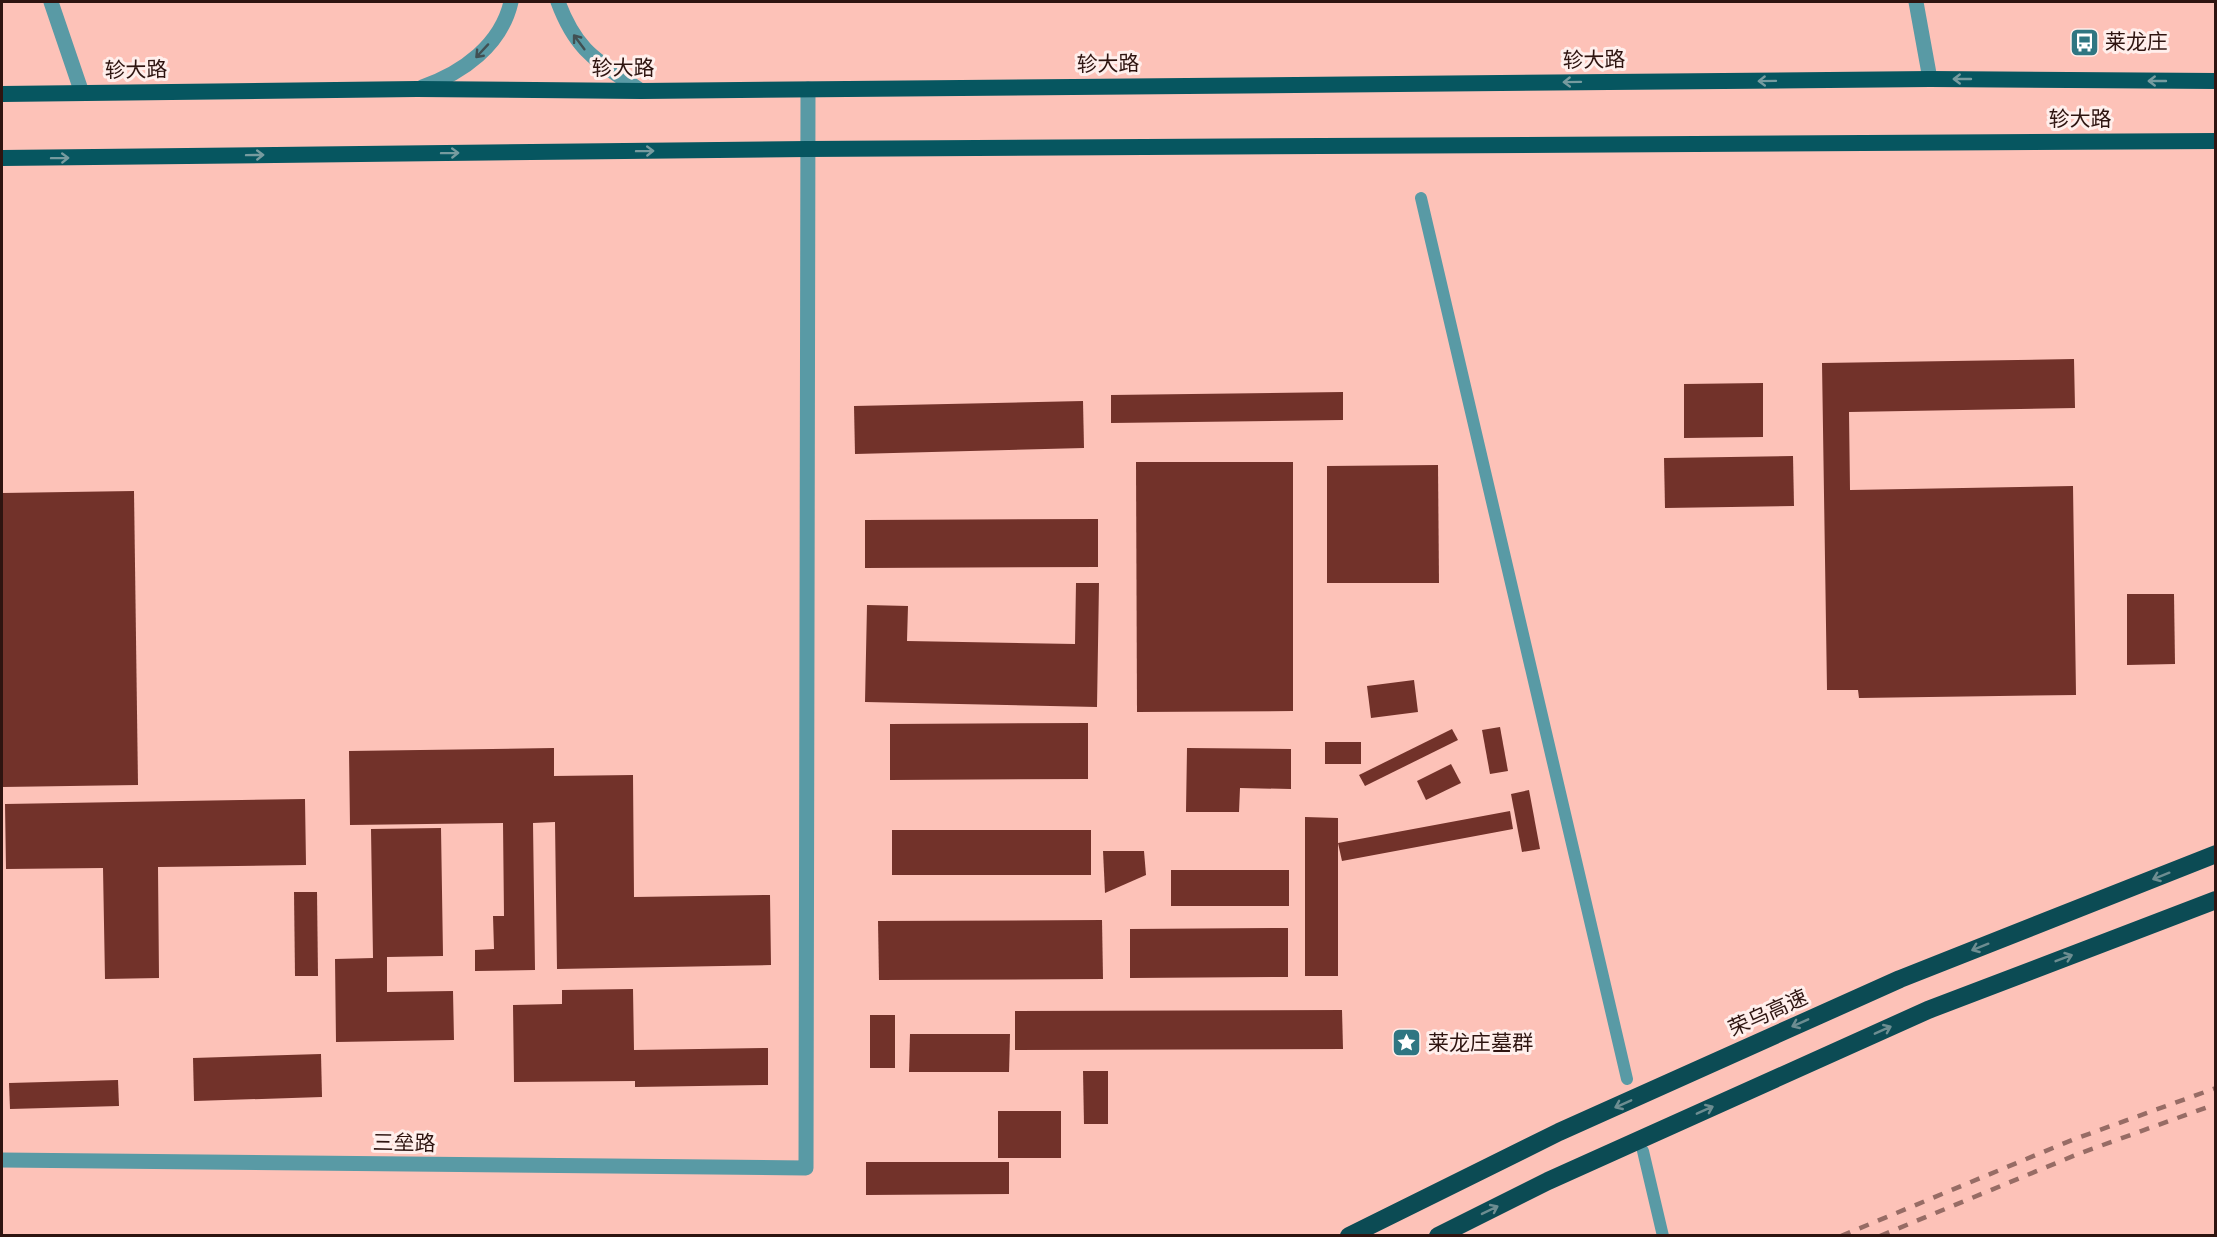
<svg xmlns="http://www.w3.org/2000/svg" width="2217" height="1237" font-family="'Zilla Slab','Noto Sans SC',serif">
  <rect width="100%" height="100%" fill="#fdc2b8"/>
  <g fill="#72322a">
    <polygon points="2074,359 2075,408 1849,412 1850,490 2073,486 2076,695 1859,698 1858,690 1827,690 1822,363"/>
    <polygon points="1763,383 1763,437 1684,438 1684,384"/>
    <polygon points="1343,392 1343,420 1111,423 1111,395"/>
    <polygon points="1083,401 1084,448 855,454 854,406"/>
    <polygon points="1793,456 1794,506 1665,508 1664,458"/>
    <polygon points="1136,462 1293,462 1293,711 1137,712"/>
    <polygon points="1438,465 1439,583 1327,583 1327,466"/>
    <polygon points="134,491 138,785 2,787 2,493"/>
    <polygon points="1098,519 1098,567 865,568 865,520"/>
    <polygon points="1076,583 1099,583 1097,707 865,702 867,605 908,606 907,641 1075,644"/>
    <polygon points="2127,594 2174,594 2175,664 2127,665"/>
    <polygon points="1414,680 1418,712 1371,718 1367,686"/>
    <polygon points="1088,723 1088,779 890,780 890,724"/>
    <polygon points="1500,727 1508,771 1490,774 1482,730"/>
    <polygon points="1452,729 1458,740 1365,786 1359,775"/>
    <rect x="1325" y="742" width="36" height="22"/>
    <polygon points="554,748 554,776 633,775 634,897 770,895 771,965 557,969 555,822 533,823 535,970 475,971 475,950 494,949 493,916 504,916 503,823 350,825 349,751"/>
    <polygon points="1187,748 1291,749 1291,789 1240,788 1239,812 1186,812"/>
    <polygon points="1451,764 1461,783 1426,800 1417,781"/>
    <polygon points="1529,790 1540,849 1522,852 1511,794"/>
    <polygon points="305,799 306,865 158,867 159,978 105,979 103,868 6,869 5,804"/>
    <polygon points="1510,811 1513,829 1342,861 1338,843 1338,976 1305,976 1305,817 1338,818 1338,843"/>
    <polygon points="441,828 443,956 387,957 387,992 453,991 454,1040 336,1042 335,959 373,958 371,829"/>
    <rect x="892" y="830" width="199" height="45"/>
    <polygon points="1103,851 1144,851 1146,875 1105,893"/>
    <rect x="1171" y="870" width="118" height="36"/>
    <polygon points="294,892 317,892 318,976 295,976"/>
    <polygon points="1102,920 1103,979 879,980 878,921"/>
    <polygon points="1288,928 1288,977 1130,978 1130,929"/>
    <polygon points="633,989 634,1050 768,1048 768,1085 635,1087 635,1081 514,1082 513,1005 562,1004 562,990"/>
    <polygon points="1342,1010 1343,1049 1015,1050 1015,1011"/>
    <rect x="870" y="1015" width="25" height="53"/>
    <polygon points="910,1034 1010,1034 1009,1072 909,1072"/>
    <polygon points="321,1054 322,1097 194,1101 193,1058"/>
    <polygon points="1083,1071 1108,1071 1108,1124 1084,1124"/>
    <polygon points="118,1080 119,1106 10,1109 9,1083"/>
    <rect x="998" y="1111" width="63" height="47"/>
    <polygon points="866,1162 1009,1162 1009,1194 866,1195"/>
  </g>
  <g fill="none" stroke-linecap="round" stroke-linejoin="round">
    <g stroke="#599aa5" stroke-width="12">
      <polyline points="1421,198 1627,1079"/>
      <polyline points="1643,1151 1663,1236"/>
    </g>
    <g stroke="#599aa5" stroke-width="15">
      <polyline points="51,2 82,93"/>
      <polyline points="1916,2 1930,79"/>
    </g>
    <g stroke="#599aa5" stroke-width="15">
      <path d="M558 2C577 53 598 61 641 91"/>
      <path d="M422 87C463 73 501 45 511 2"/>
      <polyline points="2,1160 806,1168 808,89"/>
    </g>
    <g stroke="#065660" stroke-width="16">
      <polyline points="2,94 417,89 641,91 1930,79 2216,81"/>
      <polyline points="2,158 807,149 2216,141"/>
    </g>
    <g stroke="#0c4b54" stroke-width="18">
      <polyline points="1349,1236 1559,1132 1900,979 2216,854"/>
      <polyline points="1438,1236 1548,1181 1928,1010 2216,900"/>
    </g>
    <g stroke="#976c65" stroke-width="4.5" stroke-dasharray="10 10" stroke-linecap="butt">
      <polyline points="1841,1236 2072,1140 2216,1088"/>
      <polyline points="1880,1236 2078,1154 2216,1104"/>
    </g>
  </g>
  <defs><path id="oneway-shaft" d="M-6 0H5M1.5-3L5.5 0L1.5 3" fill="none" stroke-width="1.6" stroke-linecap="round" stroke-linejoin="round" transform="scale(1.5)"/></defs>
  <g stroke="#415053">
    <use href="#oneway-shaft" transform="translate(579 42) rotate(-127)"/>
    <use href="#oneway-shaft" transform="translate(482 51) rotate(133)"/>
  </g>
  <g stroke="#769b9f">
    <use href="#oneway-shaft" transform="translate(1962 79) rotate(-180)"/>
    <use href="#oneway-shaft" transform="translate(1767 81) rotate(179)"/>
    <use href="#oneway-shaft" transform="translate(2157 81) rotate(-180)"/>
    <use href="#oneway-shaft" transform="translate(1572 82) rotate(179)"/>
    <use href="#oneway-shaft" transform="translate(645 151) rotate(-1)"/>
    <use href="#oneway-shaft" transform="translate(450 153) rotate(-1)"/>
    <use href="#oneway-shaft" transform="translate(255 155) rotate(-1)"/>
    <use href="#oneway-shaft" transform="translate(60 158) rotate(-1)"/>
  </g>
  <g stroke="#6d8d91">
    <use href="#oneway-shaft" transform="translate(2161 876) rotate(158)"/>
    <use href="#oneway-shaft" transform="translate(1980 947) rotate(158)"/>
    <use href="#oneway-shaft" transform="translate(2064 958) rotate(-21)"/>
    <use href="#oneway-shaft" transform="translate(1800 1023) rotate(156)"/>
    <use href="#oneway-shaft" transform="translate(1883 1030) rotate(-24)"/>
    <use href="#oneway-shaft" transform="translate(1623 1104) rotate(156)"/>
    <use href="#oneway-shaft" transform="translate(1705 1110) rotate(-24)"/>
    <use href="#oneway-shaft" transform="translate(1490 1210) rotate(-26)"/>
  </g>
  <defs>
    <symbol id="bus-square" viewBox="-11 -11 22 22"><rect x="-9" y="-9" width="18" height="18" rx="4" fill="#2f7682" stroke="#ffefec"/><path d="M-5-6H5V4H4V6H2V4H-2V6H-4V4H-5ZM-3.5-4V0h7V-4ZM-3.5 1.2v1.5H-2V1.2ZM2 1.2v1.5H3.5V1.2Z" fill="#fff"/></symbol>
    <symbol id="sight-square" viewBox="-11 -11 22 22"><rect x="-9" y="-9" width="18" height="18" rx="4" fill="#2f7682" stroke="#ffefec"/><path d="M0-6L1.8-2.2L6-1.7L2.9 1.2L3.7 5.4L0 3.3L-3.7 5.4L-2.9 1.2L-6-1.7L-1.8-2.2Z" fill="#fff"/></symbol>
  </defs>
  <g fill-rule="evenodd">
    <use href="#bus-square" x="2068" y="26" width="33" height="33"/>
    <use href="#sight-square" x="1390" y="1026" width="33" height="33"/>
  </g>
  <g text-anchor="middle" stroke-width="6" stroke-linejoin="round" paint-order="stroke">
    <g font-size="21" fill="#2e1410" stroke="#ffefec" text-anchor="start">
      <text x="2105" y="49">莱龙庄</text>
      <text x="1428" y="1050">莱龙庄墓群</text>
    </g>
    <g font-size="21" fill="#2e1410" stroke="#ffefec">
      <text transform="translate(1594 60) rotate(-1)" y="7">轸大路</text>
      <text transform="translate(1108 64) rotate(-1)" y="7">轸大路</text>
      <text x="623" y="75">轸大路</text>
      <text transform="translate(136 70) rotate(-1)" y="7">轸大路</text>
      <text x="2080" y="126">轸大路</text>
      <text transform="translate(1768 1013) rotate(-24)" y="7">荣乌高速</text>
      <text transform="translate(404 1143) rotate(1)" y="7">三垒路</text>
    </g>
  </g>
  <rect width="2217" height="1237" fill="none" stroke="#2e1410" stroke-width="6"/>
</svg>
